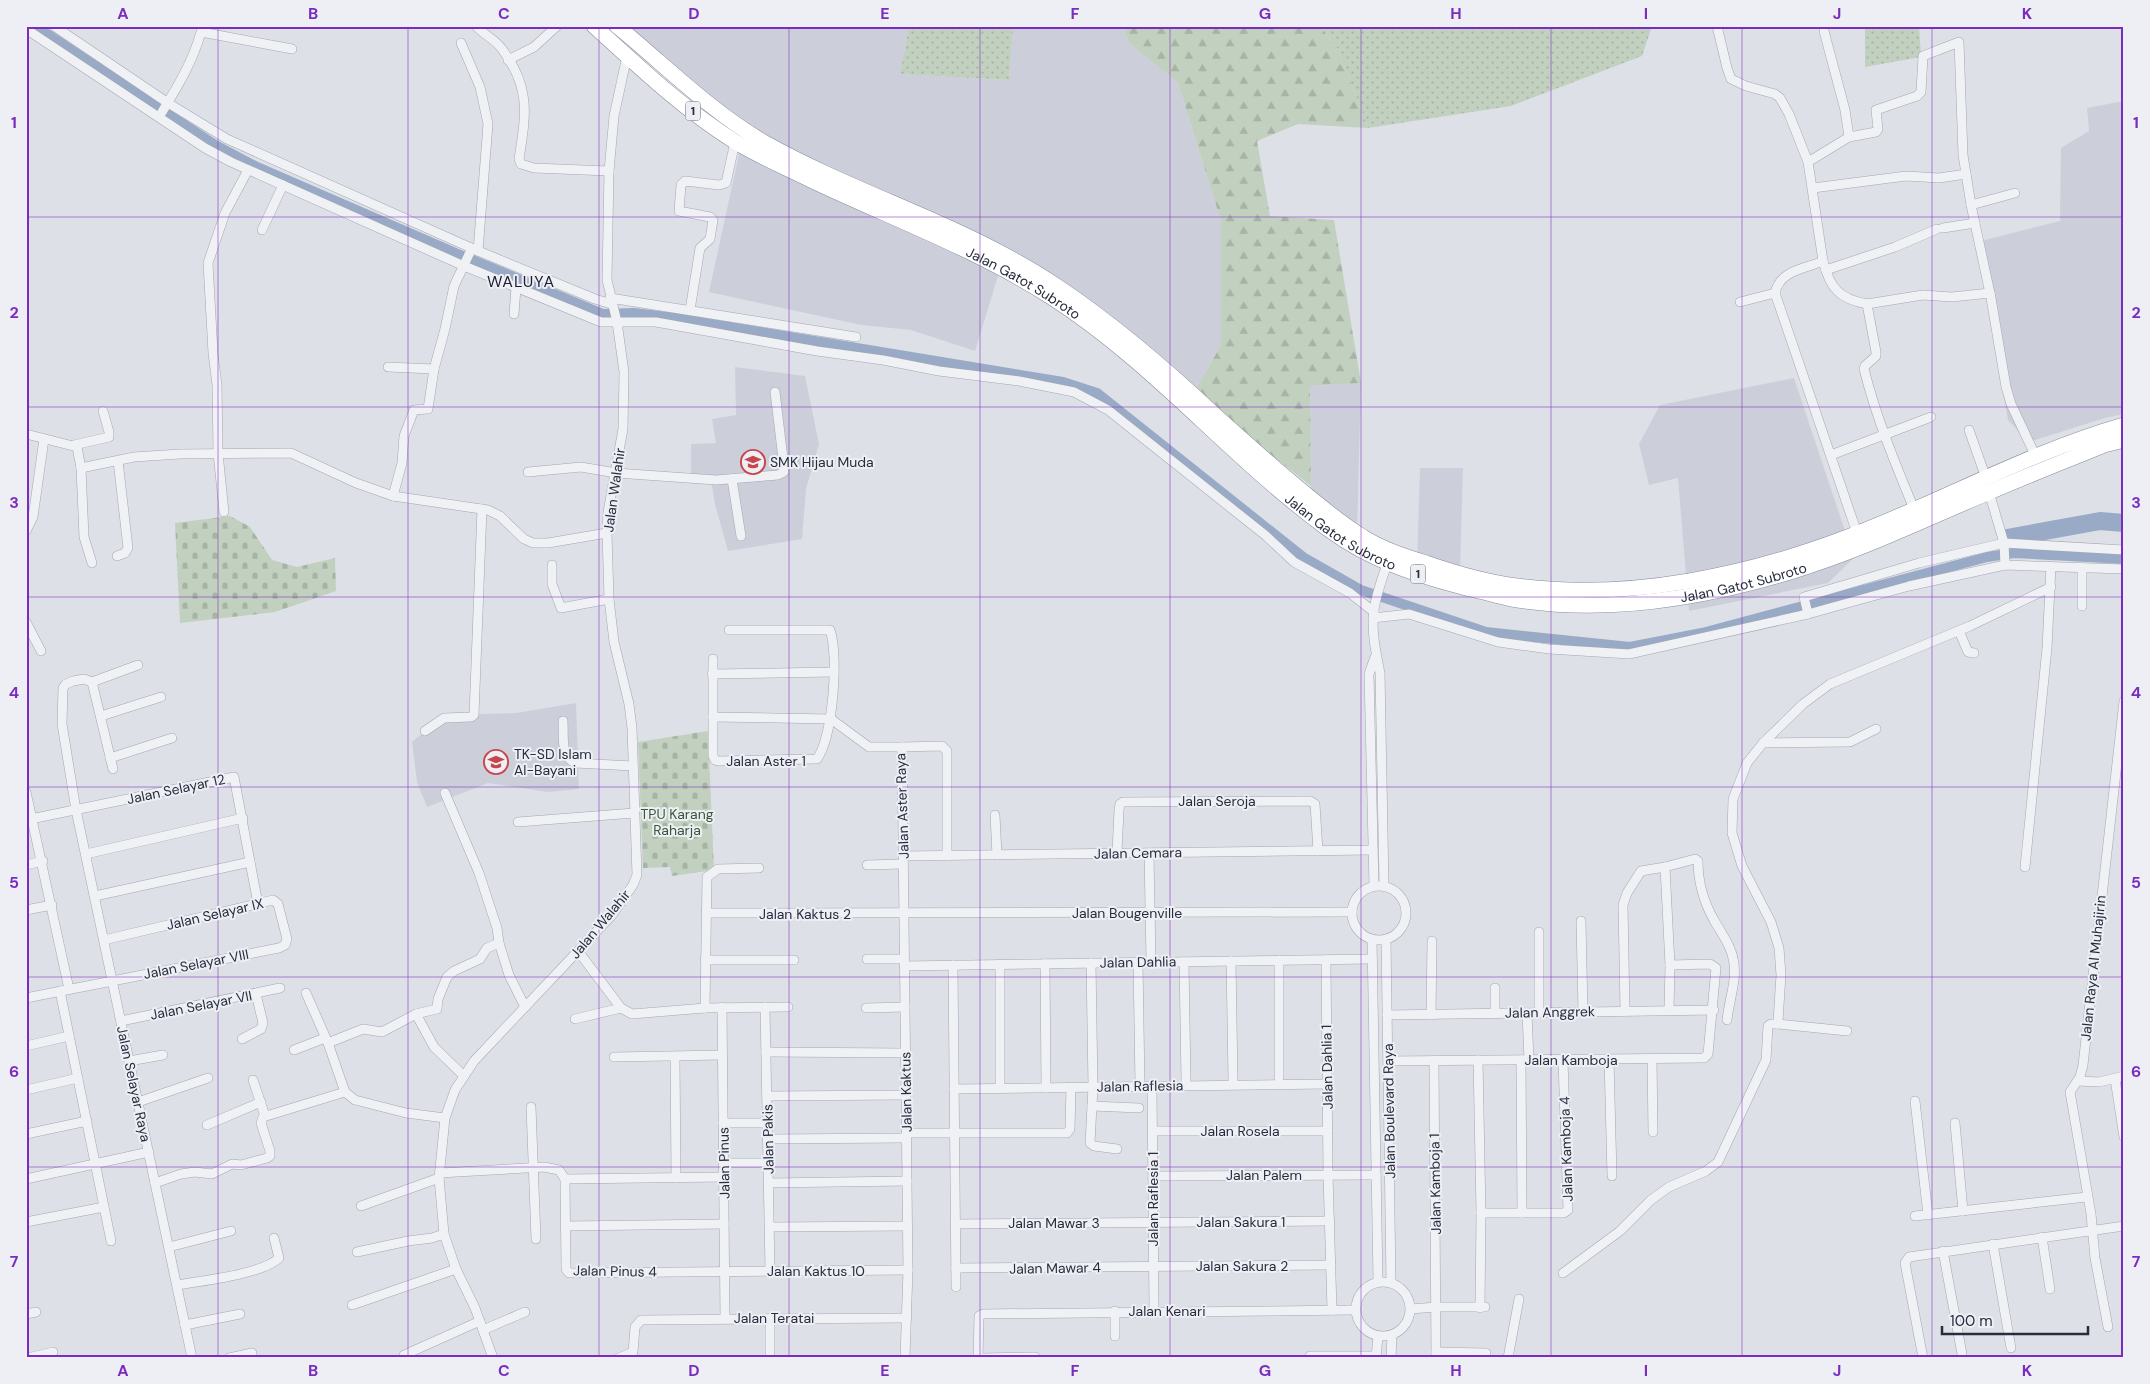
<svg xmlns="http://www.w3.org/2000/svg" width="2150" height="1384" font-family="'DM Sans',sans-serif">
  <defs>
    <pattern id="grass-dots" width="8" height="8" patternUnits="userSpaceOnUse" patternTransform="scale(1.25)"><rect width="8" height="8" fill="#c2d0bf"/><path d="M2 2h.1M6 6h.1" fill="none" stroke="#a7b3a5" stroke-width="1.8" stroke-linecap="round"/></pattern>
    <pattern id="forest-firs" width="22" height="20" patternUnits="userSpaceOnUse" patternTransform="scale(1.25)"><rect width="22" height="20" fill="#c2d0bf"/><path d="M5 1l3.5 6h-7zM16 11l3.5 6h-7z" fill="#a7b3a5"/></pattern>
    <pattern id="cemetery-stones" width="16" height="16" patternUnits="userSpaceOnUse" patternTransform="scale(1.25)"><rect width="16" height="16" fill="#c2d0bf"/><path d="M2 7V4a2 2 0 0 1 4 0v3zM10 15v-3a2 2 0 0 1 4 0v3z" fill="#a7b3a5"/></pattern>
  </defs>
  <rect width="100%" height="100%" fill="#dee0e7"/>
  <g fill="#cccfd9">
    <polygon points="616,26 909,26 900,74 1009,80 1013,26 1123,26 1129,43 1178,83 1221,221 1221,345 1194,393 1005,253 975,351 911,330 861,325 709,292 744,131"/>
    <polygon points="2124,101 2124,414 2105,418 2029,442 2008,420 1977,242 2060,221 2061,148 2089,131 2087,108"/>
    <polygon points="735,367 805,376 819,444 806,489 802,539 728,551 715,504 711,480 691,483 691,444 716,443 712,419 736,415"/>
    <polygon points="1794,378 1854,558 1828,583 1689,611 1678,478 1649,485 1639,444 1660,405"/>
    <polygon points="1361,383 1357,535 1308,512 1311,486 1310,386"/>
    <polygon points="1420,468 1463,468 1460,573 1417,563"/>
    <polygon points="576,703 579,789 548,792 488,783 427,807 417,782 412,742 445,715 516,713"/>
  </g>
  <g fill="url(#grass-dots)">
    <polygon points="909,26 1013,26 1009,80 900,74"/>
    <polygon points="1320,26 1652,26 1642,56 1511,106 1368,128 1338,49"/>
    <polygon points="1865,26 1919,26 1921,57 1865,67"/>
  </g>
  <polygon fill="url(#forest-firs)" points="1123,26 1320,26 1338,49 1368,128 1298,124 1257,141 1270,216 1334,220 1361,383 1310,386 1311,486 1194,393 1221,345 1221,221 1178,83 1129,43"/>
  <g fill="url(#cemetery-stones)">
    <polygon points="230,516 250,527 272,560 297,567 335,558 336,591 275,612 180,623 175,523"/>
    <polygon points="708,731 714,870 672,876 670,867 643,868 638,742"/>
  </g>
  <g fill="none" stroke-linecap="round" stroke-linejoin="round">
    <polyline stroke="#99aac6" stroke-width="10" points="35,26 215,145 255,166 458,254 603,314 634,313 676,318 1063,382 1097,393 1303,557 1361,590 1486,632 1630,647 1702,633 1987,557 2014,553 2124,559"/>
    <polyline stroke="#99aac6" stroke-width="18" points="2007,538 2100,521 2124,523"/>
    <defs>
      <g id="street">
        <polyline points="54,26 168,103 227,139 478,251 595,299 611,304"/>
        <path d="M476 26C484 35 495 39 502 49 531 88 526 114 519 159L521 164 534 168 609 171"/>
        <path d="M1717 26 1727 68 1731 79 1746 86 1775 94 1780 98 1789 114 1808 162 1823 261C1805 269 1780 270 1775 293L1857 533"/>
        <polyline points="26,29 205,148 231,162 464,266 601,322 656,322 817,351 883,360 939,371 1019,381 1074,392 1108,410 1265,535 1294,562 1350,593 1374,612"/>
        <polyline points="1824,31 1845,110 1849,137"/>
        <polyline points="461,43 480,87 488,124 478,251"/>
        <polyline points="508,60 534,47 557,26"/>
        <path d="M159 117C176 89 192 64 201 32L292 49"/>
        <polyline points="1808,162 1849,137 1876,132 1878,129 1876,110 1917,96 1921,92 1923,56 1959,42 1963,155 1971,205 1991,298 2006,387 2011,404 2036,457"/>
        <polyline points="1813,188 1906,176 1939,178 1966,174"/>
        <polyline points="1971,205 2015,193"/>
        <polyline points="1943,228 1975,223"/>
        <polyline points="262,230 283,185"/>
        <path d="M1823 261C1830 288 1839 299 1867 304L1876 352V356L1865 366 1864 369C1876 417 1895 463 1914 509"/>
        <polyline points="1826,270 1895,247 1937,229"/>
        <polyline points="610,298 856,337"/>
        <polyline points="1740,302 1775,293"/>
        <polyline points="1867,304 1923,295 1952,297 1990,293"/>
        <polyline points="690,310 700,248 710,239 713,220 710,217 679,211 681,185 685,181 719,185 726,183 735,142"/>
        <polyline points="514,314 516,288"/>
        <polyline points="388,367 434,369 445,329 454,286 472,248"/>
        <polyline points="1969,430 1986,478"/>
        <polyline points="26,434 77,447 81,468 84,537 92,563"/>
        <polyline points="74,445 109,437 109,432 103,411"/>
        <polyline points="1831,455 1931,417"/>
        <polyline points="81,468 134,457 180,454 291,453 356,483 393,496 488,510 500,516 524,539 533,543 548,543 607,533"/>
        <polyline points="528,472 581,467 616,473 716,480 778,475 784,472 784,467 775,392"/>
        <polyline points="732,479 741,536"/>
        <polyline points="1989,492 2004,543 2005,565"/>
        <polyline points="393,496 402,463 404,436 414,410 428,409 434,369"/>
        <polyline points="224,512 218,453 217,385 213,353 208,263 225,213 248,170"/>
        <polyline points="26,531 33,517 44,439"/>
        <polyline points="117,556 125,553 128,548 118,461"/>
        <polyline points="552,565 552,584 561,608 609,599"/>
        <polyline points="2082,568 2082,606"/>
        <polyline points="1808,614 1804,597 1919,563 2004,543 2124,550"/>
        <polyline points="1373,618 1409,614 1498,642 1549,649 1629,654 1808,614 1909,586 2005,565 2124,569"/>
        <polyline points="26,622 41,651"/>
        <polyline points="1959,631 1968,652 1974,653"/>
        <polyline points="713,659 713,717 831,719"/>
        <polyline points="712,674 834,672"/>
        <polyline points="92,682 138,665"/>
        <polyline points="101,716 161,697"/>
        <path d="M713 717V756L715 760 718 761 817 759C833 737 839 655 830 630H729"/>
        <polyline points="831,719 869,747 902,747 908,1270 905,1358"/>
        <path d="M563 721C564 736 560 756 575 763L633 766"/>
        <polyline points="425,731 444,718 471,717 474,715 482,509"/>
        <polyline points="1763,743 1850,742 1876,729"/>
        <polyline points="902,747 942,746 947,751 947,856"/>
        <polyline points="110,758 172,738"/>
        <polyline points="113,769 92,682 84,679 73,681 66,684 63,688 62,724 76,810 192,1358"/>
        <polyline points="26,792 69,989"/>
        <polyline points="445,793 479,873 497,928 499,943 509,975 525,1007"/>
        <polyline points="995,815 997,855"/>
        <polyline points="26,820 234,777 258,904"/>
        <polyline points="518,822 634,813"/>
        <polyline points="1117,853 1119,810 1120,804 1123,802 1310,801 1315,804 1318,851"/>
        <polyline points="1149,853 1151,962"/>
        <polyline points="86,854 243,818"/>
        <polyline points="903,856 1373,850"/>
        <polyline points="26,865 43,861"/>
        <polyline points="867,865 903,864"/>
        <path d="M1665 867 1695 859 1698 861C1698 881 1704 903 1714 920 1721 933 1730 943 1733 958 1738 979 1729 999 1727 1020"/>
        <polyline points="2025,867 2047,648 2051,566"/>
        <path d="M1384 885 1380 673C1376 653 1371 631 1374 610 1376 595 1382 579 1387 564"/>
        <circle cx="1379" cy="913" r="27"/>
        <polyline points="1374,886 1369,674 1375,657"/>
        <polyline points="95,896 250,862"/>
        <polyline points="26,910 52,905"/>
        <polyline points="706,913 1352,912"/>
        <polyline points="1581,921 1583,1012"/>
        <polyline points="1539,932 1539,1013"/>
        <polyline points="1372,939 1378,1281"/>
        <polyline points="1386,939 1391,1282"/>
        <polyline points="578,951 621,1008 632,1014 705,1008 788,1007"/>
        <polyline points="867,959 904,959"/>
        <polyline points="705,960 794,960"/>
        <polyline points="1326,960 1328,1175 1332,1310"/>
        <polyline points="1231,961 1233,1080"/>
        <polyline points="1138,962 1140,1086"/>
        <polyline points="1184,962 1186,1081"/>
        <polyline points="1091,963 1093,1087 1090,1143 1094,1146 1117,1149"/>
        <polyline points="1000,964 1000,1088"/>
        <polyline points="1045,964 1046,1088"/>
        <polyline points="953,965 956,1287"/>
        <polyline points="904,966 1372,959"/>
        <polyline points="1495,988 1495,1014"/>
        <polyline points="60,991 111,1241"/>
        <polyline points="306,993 328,1043 345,1092 355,1100 406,1113 445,1118"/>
        <polyline points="26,998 279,948 285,945 287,939 278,904 273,900 104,940"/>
        <polyline points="722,1007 725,1318"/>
        <polyline points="765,1007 770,1271"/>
        <polyline points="705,1008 707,877 718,869 759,868"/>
        <polyline points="866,1008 905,1007"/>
        <polyline points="1625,1011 1623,905 1627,893 1641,871 1665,867 1670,965 1669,1010"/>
        <polyline points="1527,1013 1529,1060"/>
        <polyline points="416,1014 434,1047 464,1076"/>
        <polyline points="1387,1015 1714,1010"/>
        <polyline points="1431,1015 1432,941"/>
        <polyline points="575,1019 621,1008"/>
        <polyline points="121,1021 280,988"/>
        <polyline points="1777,1024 1847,1031"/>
        <polyline points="242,1039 261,1029 263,1023 256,994"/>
        <polyline points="328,1043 363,1029 382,1032 416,1014 437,1009 438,999 447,977 454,971 480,959 487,948 499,943"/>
        <polyline points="26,1046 69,1036"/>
        <polyline points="294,1050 325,1038"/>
        <polyline points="766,1052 905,1053"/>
        <polyline points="614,1057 722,1055"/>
        <polyline points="675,1057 676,1178"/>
        <polyline points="1609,1059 1612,1176"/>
        <polyline points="1652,1059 1653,1132"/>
        <polyline points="1434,1060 1436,1358"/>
        <polyline points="1478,1060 1481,1213 1480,1308"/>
        <polyline points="1521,1060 1522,1213"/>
        <polyline points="129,1061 163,1055"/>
        <polyline points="1388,1061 1704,1058 1708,1054 1716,968 1710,964 1670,965"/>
        <polyline points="1279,1078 1279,960"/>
        <polyline points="2115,1079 2124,1137"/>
        <polyline points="253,1080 265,1116"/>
        <polyline points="2078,1081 2099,1082 2124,1076"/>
        <polyline points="1152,1086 1154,1311"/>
        <polyline points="954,1089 1327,1084"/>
        <polyline points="26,1090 78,1078"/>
        <polyline points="767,1096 906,1095"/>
        <polyline points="1915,1101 1928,1215"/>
        <polyline points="138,1102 208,1078"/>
        <polyline points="1092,1106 1139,1108"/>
        <polyline points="531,1107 536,1239"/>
        <polyline points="723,1123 768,1123"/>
        <polyline points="1955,1123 1963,1211"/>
        <polyline points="207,1125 261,1102"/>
        <polyline points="1153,1131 1328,1131"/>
        <polyline points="906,1133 1067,1133 1070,1129 1071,1087"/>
        <polyline points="26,1134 87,1121"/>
        <polyline points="768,1139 906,1138"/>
        <polyline points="724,1163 768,1163"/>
        <polyline points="440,1173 544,1167 559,1170 565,1179"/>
        <polyline points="1153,1176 1376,1175"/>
        <polyline points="26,1179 149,1152"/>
        <polyline points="565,1179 566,1269 569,1273 908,1270"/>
        <polyline points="565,1179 724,1177"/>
        <polyline points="155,1183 181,1174 195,1172 212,1174 232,1164 241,1165 267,1158 270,1156 270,1151 261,1123 263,1117 345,1092"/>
        <polyline points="769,1183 907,1181"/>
        <polyline points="361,1206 439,1178"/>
        <polyline points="1481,1213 1564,1213 1568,1210 1563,1060"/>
        <polyline points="1915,1216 2087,1197"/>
        <polyline points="26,1222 104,1207"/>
        <polyline points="955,1224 1330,1221"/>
        <polyline points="565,1226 724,1224"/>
        <polyline points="770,1227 907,1226"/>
        <polyline points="2042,1237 2050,1289"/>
        <polyline points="1993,1244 2011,1348"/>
        <polyline points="169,1247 231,1231"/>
        <polyline points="1943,1251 1962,1354"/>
        <polyline points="357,1252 408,1241 432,1238 444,1234"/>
        <polyline points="956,1268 1331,1265"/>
        <polyline points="1563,1273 1620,1231 1651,1200 1669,1187 1706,1171 1718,1162 1766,1060 1768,1026 1771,1024 1777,1024 1778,1021 1781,975 1779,948 1771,922 1742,866 1732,833 1733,799 1747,763 1763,743 1803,704 1830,684 1970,626 2051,587"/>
        <circle cx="1383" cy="1309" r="27"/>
        <path d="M177 1285C201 1281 263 1274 279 1258L274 1238"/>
        <polyline points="352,1305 456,1269"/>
        <polyline points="1411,1309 1436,1307 1485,1307"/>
        <polyline points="1115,1311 1115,1336"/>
        <polyline points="26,1314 36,1312"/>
        <polyline points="770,1318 770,1358"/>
        <polyline points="185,1325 240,1314"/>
        <polyline points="2108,1327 2095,1258 2091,1214 2070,1092 2080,1077 2083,1065 2124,701"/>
        <polyline points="483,1330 525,1312"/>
        <polyline points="1436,1352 1486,1353"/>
        <polyline points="404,1355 480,1321"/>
        <polyline points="1310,1356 1376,1356"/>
        <polyline points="28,1358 53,1352"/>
        <polyline points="229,1358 252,1353"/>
        <polyline points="493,1358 475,1308 456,1269 444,1234 439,1178 445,1118 455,1090 474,1061 612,915 633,885 637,875 632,728 629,704 614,642 609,599 607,533 608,512 623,429 624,372 617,322 607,280 609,171 614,116 627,56"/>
        <polyline points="619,1358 633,1352 635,1327 641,1320 907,1318"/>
        <polyline points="978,1358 979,1316 983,1314 1355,1310"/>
        <polyline points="983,1358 1035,1357"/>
        <polyline points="1376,1358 1378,1336"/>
        <polyline points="1391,1358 1392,1335"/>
        <polyline points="1508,1358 1519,1299"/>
        <polyline points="1923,1358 1905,1263 1909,1257 2124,1226"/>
      </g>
      <g id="highway">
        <path id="s1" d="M594 26C638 66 683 109 734 141 758 156 785 167 811 180 891 218 976 249 1051 297 1153 362 1231 458 1328 529 1371 561 1419 576 1470 589 1484 592 1498 596 1512 599 1604 615 1704 598 1793 571 1859 551 1921 521 1985 494 2024 477 2065 461 2104 445L2124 440"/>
        <path d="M617 26C666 66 710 111 765 143 860 196 968 226 1058 287 1115 325 1167 370 1217 417 1247 444 1276 470 1308 496 1325 510 1343 525 1363 537 1382 549 1404 556 1426 563 1455 573 1486 582 1517 586 1629 601 1750 575 1853 535 1944 500 2030 452 2124 425"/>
      </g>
    </defs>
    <use href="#street" stroke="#a3a7b1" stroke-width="10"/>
    <use href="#highway" stroke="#868c9d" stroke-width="16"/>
    <use href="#street" stroke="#f0f1f5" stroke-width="9"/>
    <use href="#highway" stroke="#fff" stroke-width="15"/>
  </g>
  <path fill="none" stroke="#7b2cbf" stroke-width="1" stroke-opacity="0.55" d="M218 26V1358M408 26V1358M599 26V1358M789 26V1358M980 26V1358M1170 26V1358M1361 26V1358M1551 26V1358M1742 26V1358M1932 26V1358M26 217H2124M26 407H2124M26 597H2124M26 787H2124M26 977H2124M26 1167H2124"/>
  <defs>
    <symbol id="school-ring" viewBox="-11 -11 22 22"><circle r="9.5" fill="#edeff5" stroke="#c9454b" stroke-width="1.5"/><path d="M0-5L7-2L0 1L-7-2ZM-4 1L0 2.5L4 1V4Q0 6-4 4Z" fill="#c9454b"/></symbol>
  </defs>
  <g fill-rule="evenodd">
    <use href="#school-ring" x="739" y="448" width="28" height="28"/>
    <use href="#school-ring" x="482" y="748" width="28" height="28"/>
  </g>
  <g text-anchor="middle" stroke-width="4" stroke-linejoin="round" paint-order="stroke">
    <g fill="#edeff5" stroke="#626774" stroke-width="1">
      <rect x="685.5" y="101.5" width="15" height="19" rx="4"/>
      <rect x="1410.5" y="564.5" width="15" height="19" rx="4"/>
    </g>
    <g font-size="12" font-weight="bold" fill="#272d3d">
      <text x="693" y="115">1</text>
      <text x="1418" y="578">1</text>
    </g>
    <g font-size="14" fill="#272d3d" stroke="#edeff5">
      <text dy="5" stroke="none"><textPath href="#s1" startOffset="504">Jalan Gatot Subroto</textPath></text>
      <text transform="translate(614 490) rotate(-82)" y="5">Jalan Walahir</text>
      <text dy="5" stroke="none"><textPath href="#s1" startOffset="909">Jalan Gatot Subroto</textPath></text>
      <text dy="5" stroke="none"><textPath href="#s1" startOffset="1329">Jalan Gatot Subroto</textPath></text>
      <text x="766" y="766">Jalan Aster 1</text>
      <text transform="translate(176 789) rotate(-12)" y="5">Jalan Selayar 12</text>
      <text x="1217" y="806">Jalan Seroja</text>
      <text transform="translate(902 806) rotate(-92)" y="5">Jalan Aster Raya</text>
      <text transform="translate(1138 853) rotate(-1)" y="5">Jalan Cemara</text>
      <text x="1127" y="918">Jalan Bougenville</text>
      <text transform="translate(215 914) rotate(-13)" y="5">Jalan Selayar IX</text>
      <text x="805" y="919">Jalan Kaktus 2</text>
      <text transform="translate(600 924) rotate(-50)" y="5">Jalan Walahir</text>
      <text transform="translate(1138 962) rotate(-1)" y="5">Jalan Dahlia</text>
      <text transform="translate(196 964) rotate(-11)" y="5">Jalan Selayar VIII</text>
      <text transform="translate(2093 968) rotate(-84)" y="5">Jalan Raya Al Muhajirin</text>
      <text transform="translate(201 1005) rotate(-11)" y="5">Jalan Selayar VII</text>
      <text transform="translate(1550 1012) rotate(-1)" y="5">Jalan Anggrek</text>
      <text x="1571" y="1065">Jalan Kamboja</text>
      <text transform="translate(1327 1067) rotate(-91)" y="5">Jalan Dahlia 1</text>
      <text transform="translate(134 1084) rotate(78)" y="5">Jalan Selayar Raya</text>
      <text transform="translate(1140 1086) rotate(-1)" y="5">Jalan Raflesia</text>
      <text transform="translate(906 1092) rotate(-91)" y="5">Jalan Kaktus</text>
      <text transform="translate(1389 1111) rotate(-91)" y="5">Jalan Boulevard Raya</text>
      <text x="1240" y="1136">Jalan Rosela</text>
      <text transform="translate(768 1139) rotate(-91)" y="5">Jalan Pakis</text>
      <text transform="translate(1566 1149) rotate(-92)" y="5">Jalan Kamboja 4</text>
      <text transform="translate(724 1163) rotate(-91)" y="5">Jalan Pinus</text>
      <text x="1264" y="1180">Jalan Palem</text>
      <text transform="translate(1435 1184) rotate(-91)" y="5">Jalan Kamboja 1</text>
      <text transform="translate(1153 1199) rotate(-90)" y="5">Jalan Raflesia 1</text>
      <text x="1241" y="1227">Jalan Sakura 1</text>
      <text x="1054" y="1228">Jalan Mawar 3</text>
      <text x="1242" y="1271">Jalan Sakura 2</text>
      <text transform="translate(1055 1268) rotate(-1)" y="5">Jalan Mawar 4</text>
      <text transform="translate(615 1271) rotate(1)" y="5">Jalan Pinus 4</text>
      <text x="816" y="1276">Jalan Kaktus 10</text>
      <text x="1167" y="1316">Jalan Kenari</text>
      <text x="774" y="1323">Jalan Teratai</text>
    </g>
    <g font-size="14" fill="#272d3d" stroke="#edeff5" text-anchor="start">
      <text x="770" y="467">SMK Hijau Muda</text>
      <text x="514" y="759">TK-SD Islam<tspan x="514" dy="16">Al-Bayani</tspan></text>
    </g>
    <g font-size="14" fill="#385835" stroke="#edeff5">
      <text x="677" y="819">TPU Karang<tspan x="677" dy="16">Raharja</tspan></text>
    </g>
    <g font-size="16" letter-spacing="1" fill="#1a1e2e" stroke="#edeff5">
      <text x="521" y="287">WALUYA</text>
    </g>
  </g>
  <rect width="2150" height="1384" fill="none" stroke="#edeff5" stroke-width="55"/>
  <path d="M1942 1326v8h146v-8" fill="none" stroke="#272d3d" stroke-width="2.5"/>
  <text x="1950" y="1326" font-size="15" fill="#272d3d" stroke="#edeff5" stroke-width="4" paint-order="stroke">100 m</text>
  <rect x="28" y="28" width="2094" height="1328" fill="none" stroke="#7b2cbf" stroke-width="2"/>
  <g font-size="16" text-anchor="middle" font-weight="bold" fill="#7b2cbf">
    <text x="123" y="19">A</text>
    <text x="313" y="19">B</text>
    <text x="504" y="19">C</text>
    <text x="694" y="19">D</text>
    <text x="885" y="19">E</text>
    <text x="1075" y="19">F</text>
    <text x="1265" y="19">G</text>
    <text x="1456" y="19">H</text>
    <text x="1646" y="19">I</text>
    <text x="1837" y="19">J</text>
    <text x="2027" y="19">K</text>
    <text x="14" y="128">1</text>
    <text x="2136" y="128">1</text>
    <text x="14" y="318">2</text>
    <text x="2136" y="318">2</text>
    <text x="14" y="508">3</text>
    <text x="2136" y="508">3</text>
    <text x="14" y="698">4</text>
    <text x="2136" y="698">4</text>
    <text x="14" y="888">5</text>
    <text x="2136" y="888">5</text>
    <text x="14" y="1077">6</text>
    <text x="2136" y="1077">6</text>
    <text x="14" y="1267">7</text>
    <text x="2136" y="1267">7</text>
    <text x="123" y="1376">A</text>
    <text x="313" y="1376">B</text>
    <text x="504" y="1376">C</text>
    <text x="694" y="1376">D</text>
    <text x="885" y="1376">E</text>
    <text x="1075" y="1376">F</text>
    <text x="1265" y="1376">G</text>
    <text x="1456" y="1376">H</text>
    <text x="1646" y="1376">I</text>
    <text x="1837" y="1376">J</text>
    <text x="2027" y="1376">K</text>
  </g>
</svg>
